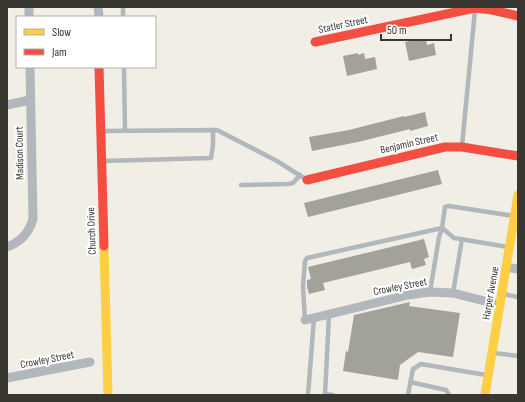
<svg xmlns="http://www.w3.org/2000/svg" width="525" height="402" font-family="'Sofia Sans Condensed',sans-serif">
  <rect width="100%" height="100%" fill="#f0eee5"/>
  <g fill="#a3a29a">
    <polygon points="419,39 420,40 426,39 427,45 434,43 436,55 409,61 405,42"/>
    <polygon points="358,53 358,55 364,53 365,59 375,57 377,69 347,76 343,56"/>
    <polygon points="425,112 428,126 410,131 410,129 358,142 312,151 309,137 349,130 404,116 404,117"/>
    <polygon points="438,170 442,184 308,217 304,203"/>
    <polygon points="424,239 429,257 424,259 426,265 412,269 410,262 323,283 325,290 309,294 307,287 307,280 311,279 308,267"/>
    <polygon points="410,302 409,306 460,313 453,357 418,352 400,365 398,380 343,371 346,351 348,352 354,315"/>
  </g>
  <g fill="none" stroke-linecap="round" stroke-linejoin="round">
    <g stroke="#b1b7ba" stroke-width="4.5">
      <polyline points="123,7 123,17"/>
      <polyline points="124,67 125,131"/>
      <polyline points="101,131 217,130 277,161 307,180"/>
      <polyline points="462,146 475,10"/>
      <polyline points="103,161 211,158 213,145 213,130"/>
      <polyline points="241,185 288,184 293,183 300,175"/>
      <polyline points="508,247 454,238 442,228 445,207 449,206 514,216"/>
      <polyline points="430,292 439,237 442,228"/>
      <polyline points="453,293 462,239"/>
      <polyline points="503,294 518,297"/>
      <polyline points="305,320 303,287 305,261 307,258 442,228"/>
      <polyline points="494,353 518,356"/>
      <polyline points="410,382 446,390 449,395"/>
      <polyline points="325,394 333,395"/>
      <polyline points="308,395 314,318"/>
      <polyline points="325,395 329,314"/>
      <polyline points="408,395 413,369 421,364 486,375"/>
    </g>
    <g stroke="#b1b7ba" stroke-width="9">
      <polyline points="29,7 29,17"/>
      <polyline points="98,7 99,17"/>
      <polyline points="7,105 30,100"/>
      <path d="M7 247C21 242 29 233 33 219L30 67"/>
      <polyline points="506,267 518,269"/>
      <polyline points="305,320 408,295 429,292 453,293 500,305"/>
      <polyline points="7,378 90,362"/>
    </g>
    <g stroke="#ffcf43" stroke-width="9">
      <polyline points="104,246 108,395"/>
      <polyline points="485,395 518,195"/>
    </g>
    <g stroke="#f24e42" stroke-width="9">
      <polyline points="315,42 475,8 492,10 518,16"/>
      <polyline points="99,67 104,246"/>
      <polyline points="307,180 445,147 462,147 518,156"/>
    </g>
  </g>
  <g text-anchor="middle" stroke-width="4" stroke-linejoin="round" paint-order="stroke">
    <g font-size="11" fill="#383730" stroke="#fff">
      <text transform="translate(343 24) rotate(-12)" y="4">Statler Street</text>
      <text transform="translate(409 143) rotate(-13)" y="4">Benjamin Street</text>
      <text transform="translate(19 153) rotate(-91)" y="4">Madison Court</text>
      <text transform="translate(91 231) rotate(-92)" y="4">Church Drive</text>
      <text transform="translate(400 286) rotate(-11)" y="4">Crowley Street</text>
      <text transform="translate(490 293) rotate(-80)" y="4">Harper Avenue</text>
      <text transform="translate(47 359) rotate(-11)" y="4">Crowley Street</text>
    </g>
  </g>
  <rect width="525" height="402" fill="none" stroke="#383730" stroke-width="16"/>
  <rect x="16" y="16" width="140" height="52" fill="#ffffff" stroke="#afafac"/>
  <rect x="24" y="29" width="20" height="6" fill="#ffcf43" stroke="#afafac"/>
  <text x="52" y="36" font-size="12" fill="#383730">Slow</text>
  <rect x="24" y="49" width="20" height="6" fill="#f24e42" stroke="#afafac"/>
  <text x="52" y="56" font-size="12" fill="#383730">Jam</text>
  <path d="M381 34v6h70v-6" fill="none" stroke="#383730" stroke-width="2"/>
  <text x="387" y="34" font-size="12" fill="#383730" stroke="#ffffff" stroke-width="3" paint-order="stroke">50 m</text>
</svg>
